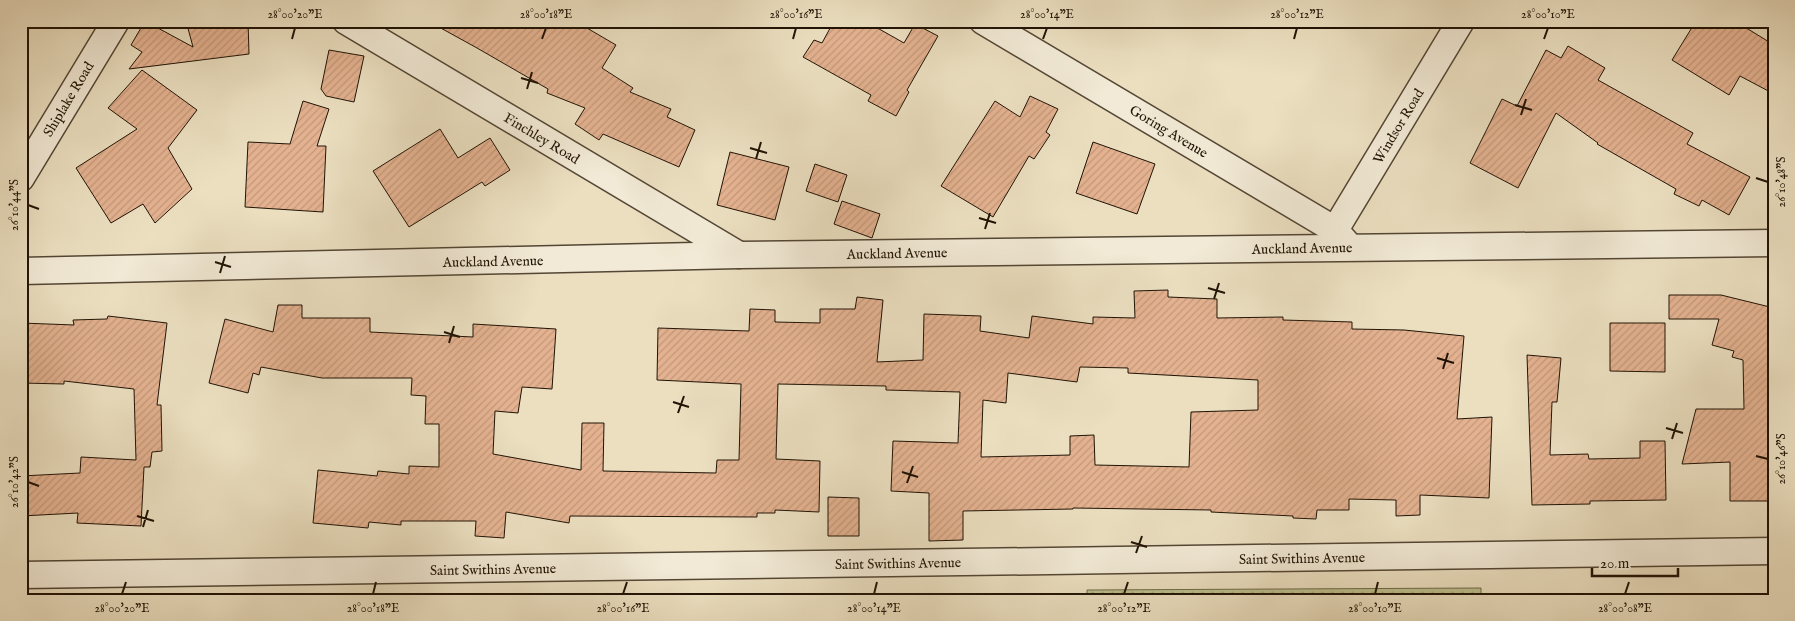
<svg xmlns="http://www.w3.org/2000/svg" width="1795" height="621" font-family="'IM FELL English',serif">
  <defs>
    <pattern id="grass-dots" width="8" height="8" patternUnits="userSpaceOnUse" patternTransform="scale(1.25)"><rect width="8" height="8" fill="#bdc08e"/><path d="M2 2h.1M6 6h.1" fill="none" stroke="#a2a479" stroke-width="1.8" stroke-linecap="round"/></pattern>
    <pattern id="building-hatch" width="6" height="6" patternUnits="userSpaceOnUse" patternTransform="scale(1.25)"><rect width="6" height="6" fill="#e4b290"/><path d="M-1 1l2-2M0 6l6-6M5 7l2-2" fill="none" stroke="#c3987b"/></pattern>
  </defs>
  <rect width="100%" height="100%" fill="#ebdfc0"/>
  <filter id="stains"><feTurbulence type="fractalNoise" baseFrequency=".004" numOctaves="4"/><feColorMatrix values="0 0 0 0 .2 0 0 0 0 .09 0 0 0 0 .02 0 0 0 .5 -.17"/></filter>
  <radialGradient id="worn" r=".72"><stop offset=".6" stop-color="#630" stop-opacity="0"/><stop offset="1" stop-color="#630" stop-opacity=".3"/></radialGradient>
  <polygon fill="url(#grass-dots)" stroke="#6e6a4a" points="1481,588 1481,600 1087,600 1087,590"/>
  <g fill="url(#building-hatch)" stroke="#201305" fill-rule="evenodd">
    <polygon points="145,21 193,47 186,21 248,21 249,54 129,69 142,52 131,45"/>
    <polygon points="428,21 575,21 616,45 602,68 633,88 630,92 671,109 667,117 695,130 679,167 603,134 599,140 575,124 585,108 547,93 548,89 477,48"/>
    <polygon points="834,21 865,21 904,43 915,24 938,36 907,90 909,92 896,116 868,101 871,95 803,57 814,40 822,43"/>
    <polygon points="1696,21 1735,21 1774,45 1774,94 1740,76 1729,95 1672,60"/>
    <polygon points="1568,46 1605,68 1598,80 1693,133 1687,144 1750,177 1729,215 1702,200 1699,206 1674,194 1676,189 1597,144 1598,143 1556,113 1518,188 1470,163 1502,99 1517,106 1546,50 1561,58"/>
    <polygon points="329,50 364,56 354,102 326,96 321,89"/>
    <polygon points="142,70 197,110 168,148 192,189 155,223 143,204 111,223 76,168 137,129 108,108"/>
    <polygon points="1030,96 1058,109 1046,132 1050,135 1034,159 1029,156 993,217 941,186 995,101 1020,117"/>
    <polygon points="303,101 329,109 317,146 326,146 323,212 245,207 248,142 290,144"/>
    <polygon points="440,129 458,158 490,138 510,170 485,186 482,182 409,227 373,171"/>
    <polygon points="1093,142 1155,164 1137,214 1076,193"/>
    <polygon points="730,152 789,167 775,220 717,205"/>
    <polygon points="815,164 847,175 838,202 806,191"/>
    <polygon points="842,201 880,214 872,238 834,224"/>
    <path d="M1168 290V297L1217 299V318L1283 317V320L1352 322V329L1404 330 1464 336 1457 419 1492 417 1489 498 1420 495V515L1396 516V500L1349 499V510H1317L1316 519 1293 518V516L1211 512V510L1073 508V509L963 511V540L929 541V493L891 491 893 441 958 443 960 392 886 390V386L778 384 776 459 820 461 819 512 775 510V513H757V517L570 516 569 523 506 512 504 538 475 536 476 521H401V525L369 522 368 528 313 523 318 470 377 476 378 471 409 474V466L439 467V424H425L426 396 411 395 412 378H322L261 367 259 375 253 373 248 393 209 383 225 319 273 332 278 305H302V318H370V332L473 337V324L556 329 552 389 522 387 518 413 495 411 493 454 581 470 582 423H604L603 471 716 473 717 460H739L741 384 657 380 658 328 749 331 750 309 775 310V322L820 323V309H855L857 297 883 300 877 362 923 360 924 314 981 316 980 331 1029 338 1032 316 1093 324V317L1135 318 1134 291ZM1080 367 1128 368V373L1258 380V410L1191 412 1189 467 1095 465 1094 435 1070 436V455L981 457 983 400 1006 403 1008 373 1077 382Z"/>
    <polygon points="1669,295 1721,295 1774,308 1774,501 1730,501 1730,462 1682,464 1696,409 1744,409 1743,360 1732,357 1734,351 1712,345 1719,319 1669,319"/>
    <polygon points="108,316 167,323 157,405 161,405 162,451 152,452 150,467 144,467 141,526 77,523 78,513 21,516 21,476 80,473 81,457 136,460 134,389 64,381 64,384 21,383 21,323 74,325 73,320 107,319"/>
    <polygon points="1610,323 1665,323 1665,372 1610,371"/>
    <polygon points="1527,355 1561,358 1557,402 1552,402 1550,455 1588,454 1589,459 1640,458 1640,441 1665,441 1666,500 1590,501 1590,504 1532,505"/>
    <polygon points="828,497 859,498 859,536 828,536"/>
  </g>
  <g fill="none" stroke-linecap="round" stroke-linejoin="round">
    <defs>
      <g id="minor">
        <polyline points="346,21 739,255"/>
        <polyline points="983,21 1335,230 1350,247"/>
        <polyline points="21,178 116,21"/>
        <polyline points="1335,230 1461,21"/>
        <polyline points="21,271 739,255 1774,243"/>
        <polyline points="21,575 1774,551"/>
      </g>
    </defs>
    <use href="#minor" stroke="#534634" stroke-width="29"/>
    <use href="#minor" stroke="#f2ead6" stroke-width="26"/>
  </g>
  <path fill="none" stroke="#201305" stroke-width="2" d="M292 39 295 28M542 39 546 28M793 39 796 28M1043 39 1047 28M1294 39 1297 28M1544 39 1548 28M521 78 538 83M527 89 532 72M1515 105 1532 110M1521 115 1526 99M750 148 767 153M756 159 761 142M1756 178 1768 182M28 205 39 209M979 218 996 223M985 229 990 213M215 262 231 267M220 273 225 256M1208 288 1225 293M1214 299 1219 283M444 332 460 337M449 343 454 326M1437 358 1454 363M1443 369 1448 353M673 402 689 407M678 413 684 396M1666 428 1683 433M1672 439 1677 423M1756 456 1768 459M902 472 918 477M28 482 39 486M907 483 913 466M137 516 154 521M143 527 148 510M1131 542 1147 547M1136 553 1142 536M122 594 126 582M373 594 376 582M623 594 627 582M874 594 877 582M1124 594 1128 582M1375 594 1378 582M1625 594 1629 582"/>
  <g text-anchor="middle" stroke-width="4" stroke-linejoin="round" paint-order="stroke">
    <g font-size="14" fill="#201305" stroke="#f2ead6">
      <text transform="translate(68 99) rotate(-59)" y="5">Shiplake Road</text>
      <text transform="translate(1398 126) rotate(-59)" y="5">Windsor Road</text>
      <text transform="translate(1169 131) rotate(31)" y="5">Goring Avenue</text>
      <text transform="translate(542 138) rotate(31)" y="5">Finchley Road</text>
      <text transform="translate(1302 248) rotate(-1)" y="5">Auckland Avenue</text>
      <text transform="translate(897 253) rotate(-1)" y="5">Auckland Avenue</text>
      <text transform="translate(493 261) rotate(-1)" y="5">Auckland Avenue</text>
      <text transform="translate(1302 558) rotate(-1)" y="5">Saint Swithins Avenue</text>
      <text transform="translate(898 563) rotate(-1)" y="5">Saint Swithins Avenue</text>
      <text transform="translate(493 569) rotate(-1)" y="5">Saint Swithins Avenue</text>
    </g>
  </g>
  <rect width="1795" height="621" fill="none" stroke="#ebdfc0" stroke-width="55"/>
  <path d="M1592 568v8h86v-8" fill="none" stroke="#201305" stroke-width="2.5"/>
  <text x="1600" y="568" font-size="15" fill="#201305" stroke="#f2ead6" stroke-width="4" paint-order="stroke">20 m</text>
  <rect x="28" y="28" width="1740" height="566" fill="none" stroke="#201305" stroke-width="2"/>
  <g font-size="12" text-anchor="middle" fill="#201305">
    <text x="295" y="18">28°00'20"E</text>
    <text x="546" y="18">28°00'18"E</text>
    <text x="796" y="18">28°00'16"E</text>
    <text x="1047" y="18">28°00'14"E</text>
    <text x="1297" y="18">28°00'12"E</text>
    <text x="1548" y="18">28°00'10"E</text>
    <text transform="translate(1781 182) rotate(-90)" y="4">26°10'48"S</text>
    <text transform="translate(14 205) rotate(-90)" y="4">26°10'44"S</text>
    <text transform="translate(1781 459) rotate(-90)" y="4">26°10'46"S</text>
    <text transform="translate(14 482) rotate(-90)" y="4">26°10'42"S</text>
    <text x="122" y="612">28°00'20"E</text>
    <text x="373" y="612">28°00'18"E</text>
    <text x="623" y="612">28°00'16"E</text>
    <text x="874" y="612">28°00'14"E</text>
    <text x="1124" y="612">28°00'12"E</text>
    <text x="1375" y="612">28°00'10"E</text>
    <text x="1625" y="612">28°00'08"E</text>
  </g>
  <rect width="100%" height="100%" filter="url(#stains)"/>
  <rect width="100%" height="100%" fill="url(#worn)"/>
</svg>
